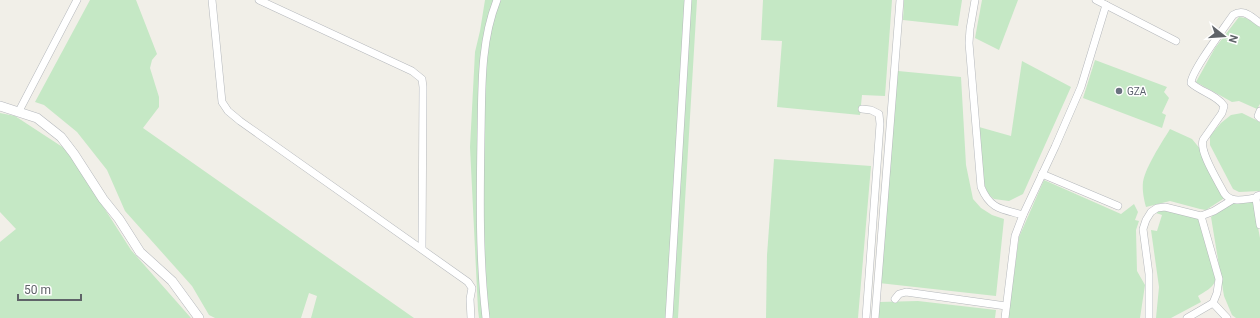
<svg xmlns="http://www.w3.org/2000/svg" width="1260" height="318" font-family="Roboto,sans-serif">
  <rect width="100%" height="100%" fill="#f1efe8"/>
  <g fill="#c5e8c5">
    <polygon points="90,0 136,0 157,54 152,60 150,68 159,97 159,107 143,128 414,318 311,318 317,296 309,293 301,318 215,318 209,315 192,286 125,211 107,170 77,132 44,105 35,102"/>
    <polygon points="485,0 697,0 678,318 479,318 478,310 470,147 475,52 480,31"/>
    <polygon points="763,0 892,0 885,96 862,95 860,115 777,107 782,41 761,40"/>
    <polygon points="904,0 962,0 958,26 903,20"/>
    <polygon points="982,0 1018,0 999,50 975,38"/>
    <polygon points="1239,17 1246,18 1260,27 1260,104 1257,109 1239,101 1232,102 1196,82 1215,48"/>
    <polygon points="1095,60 1167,87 1164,92 1169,98 1162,113 1166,115 1162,128 1083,98"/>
    <polygon points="1022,61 1071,87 1023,194 1009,201 994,199 988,194 983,181 979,127 1011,136"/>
    <polygon points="898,71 961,77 966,165 973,199 981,208 992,215 1004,219 996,296 879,283"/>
    <polygon points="0,113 15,116 67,150 131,250 191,318 0,318 0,242 16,229 0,212"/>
    <polygon points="1242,113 1260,122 1260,191 1239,192 1233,189 1210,145 1210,136 1221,123 1231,115"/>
    <path d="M1170 129 1192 139 1201 150 1226 197 1206 210 1200 209 1170 201 1146 207C1144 200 1142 190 1143 182 1146 166 1161 144 1170 129Z"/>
    <polygon points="774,159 871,166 858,318 766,318 767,255"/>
    <polygon points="1044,180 1121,214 1134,204 1138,212 1135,220 1139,221 1136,230 1137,271 1145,285 1140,318 1008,318 1019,237"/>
    <polygon points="1253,200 1260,238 1260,318 1236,318 1232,315 1224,296 1211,217 1230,203"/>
    <path d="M1161 209 1201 216C1204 228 1217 272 1215 281 1213 288 1204 292 1198 296L1201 302 1171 318H1156L1159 287 1151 230 1157 231 1162 215 1156 213Z"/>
    <polygon points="918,301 996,310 995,318 878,318 879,302"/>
  </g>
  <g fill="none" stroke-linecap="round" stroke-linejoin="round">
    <defs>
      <g id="minor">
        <polyline points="212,0 222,102 228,111 240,121 468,282 472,288 470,299 471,318"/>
        <polyline points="259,0 412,71 422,79 423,87 422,248"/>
        <path d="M975 0 970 29 969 43 981 187C990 209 1001 209 1023 215"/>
        <polyline points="1096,0 1176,41"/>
        <polyline points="862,109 871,110 879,114 880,124 866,318"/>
        <polyline points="19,111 77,0"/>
        <polyline points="1260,111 1258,116 1260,118"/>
        <polyline points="1042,174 1118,206"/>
        <polyline points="1260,195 1257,196 1256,199 1260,225"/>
        <path d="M1256 198C1245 199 1231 204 1224 193 1218 181 1199 152 1203 140L1222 113 1224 106C1217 95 1201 92 1191 83 1191 71 1225 27 1233 15 1244 8 1251 17 1260 23"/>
        <polyline points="895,299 899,294 906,292 1006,306"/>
        <polyline points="1213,303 1227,318"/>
        <path d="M486 318C479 258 480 196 481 135 482 90 480 43 497 0"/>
        <polyline points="669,318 688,0"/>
        <polyline points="875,318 900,0"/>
        <polyline points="1005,318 1015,236 1023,215 1055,147 1081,87 1106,5"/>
        <polyline points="1149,318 1149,274 1143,229 1146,220 1151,212 1157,208 1165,207 1201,216 1214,211 1232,200"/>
        <polyline points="1187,318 1213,303 1217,293 1219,279 1201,216"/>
      </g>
      <polyline id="tertiary" points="0,106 37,118 61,137 74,154 103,199 119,219 140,252 172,281 199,318"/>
    </defs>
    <use href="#minor" stroke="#b5b8bc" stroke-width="8"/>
    <use href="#tertiary" stroke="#b5b8bc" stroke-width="10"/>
    <use href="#minor" stroke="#fff" stroke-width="7"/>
    <use href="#tertiary" stroke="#fff" stroke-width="9"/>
  </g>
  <circle fill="#6b7280" stroke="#fff" stroke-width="1.5" cx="1119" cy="91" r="4"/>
  <g text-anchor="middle" stroke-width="3" stroke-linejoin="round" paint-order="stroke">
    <g font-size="10" fill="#5b616d" stroke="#fff" text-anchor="start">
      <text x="1127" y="95">GZA</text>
    </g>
  </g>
  <g transform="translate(1224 36) rotate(107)" stroke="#ffffff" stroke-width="3" paint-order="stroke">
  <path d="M0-3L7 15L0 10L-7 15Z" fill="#5f6368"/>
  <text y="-6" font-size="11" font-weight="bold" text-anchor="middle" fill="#5f6368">N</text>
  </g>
  <path d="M18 294v6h63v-6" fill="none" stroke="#5f6368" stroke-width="2"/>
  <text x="24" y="294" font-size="12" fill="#5f6368" stroke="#ffffff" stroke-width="3" paint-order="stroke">50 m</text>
</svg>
